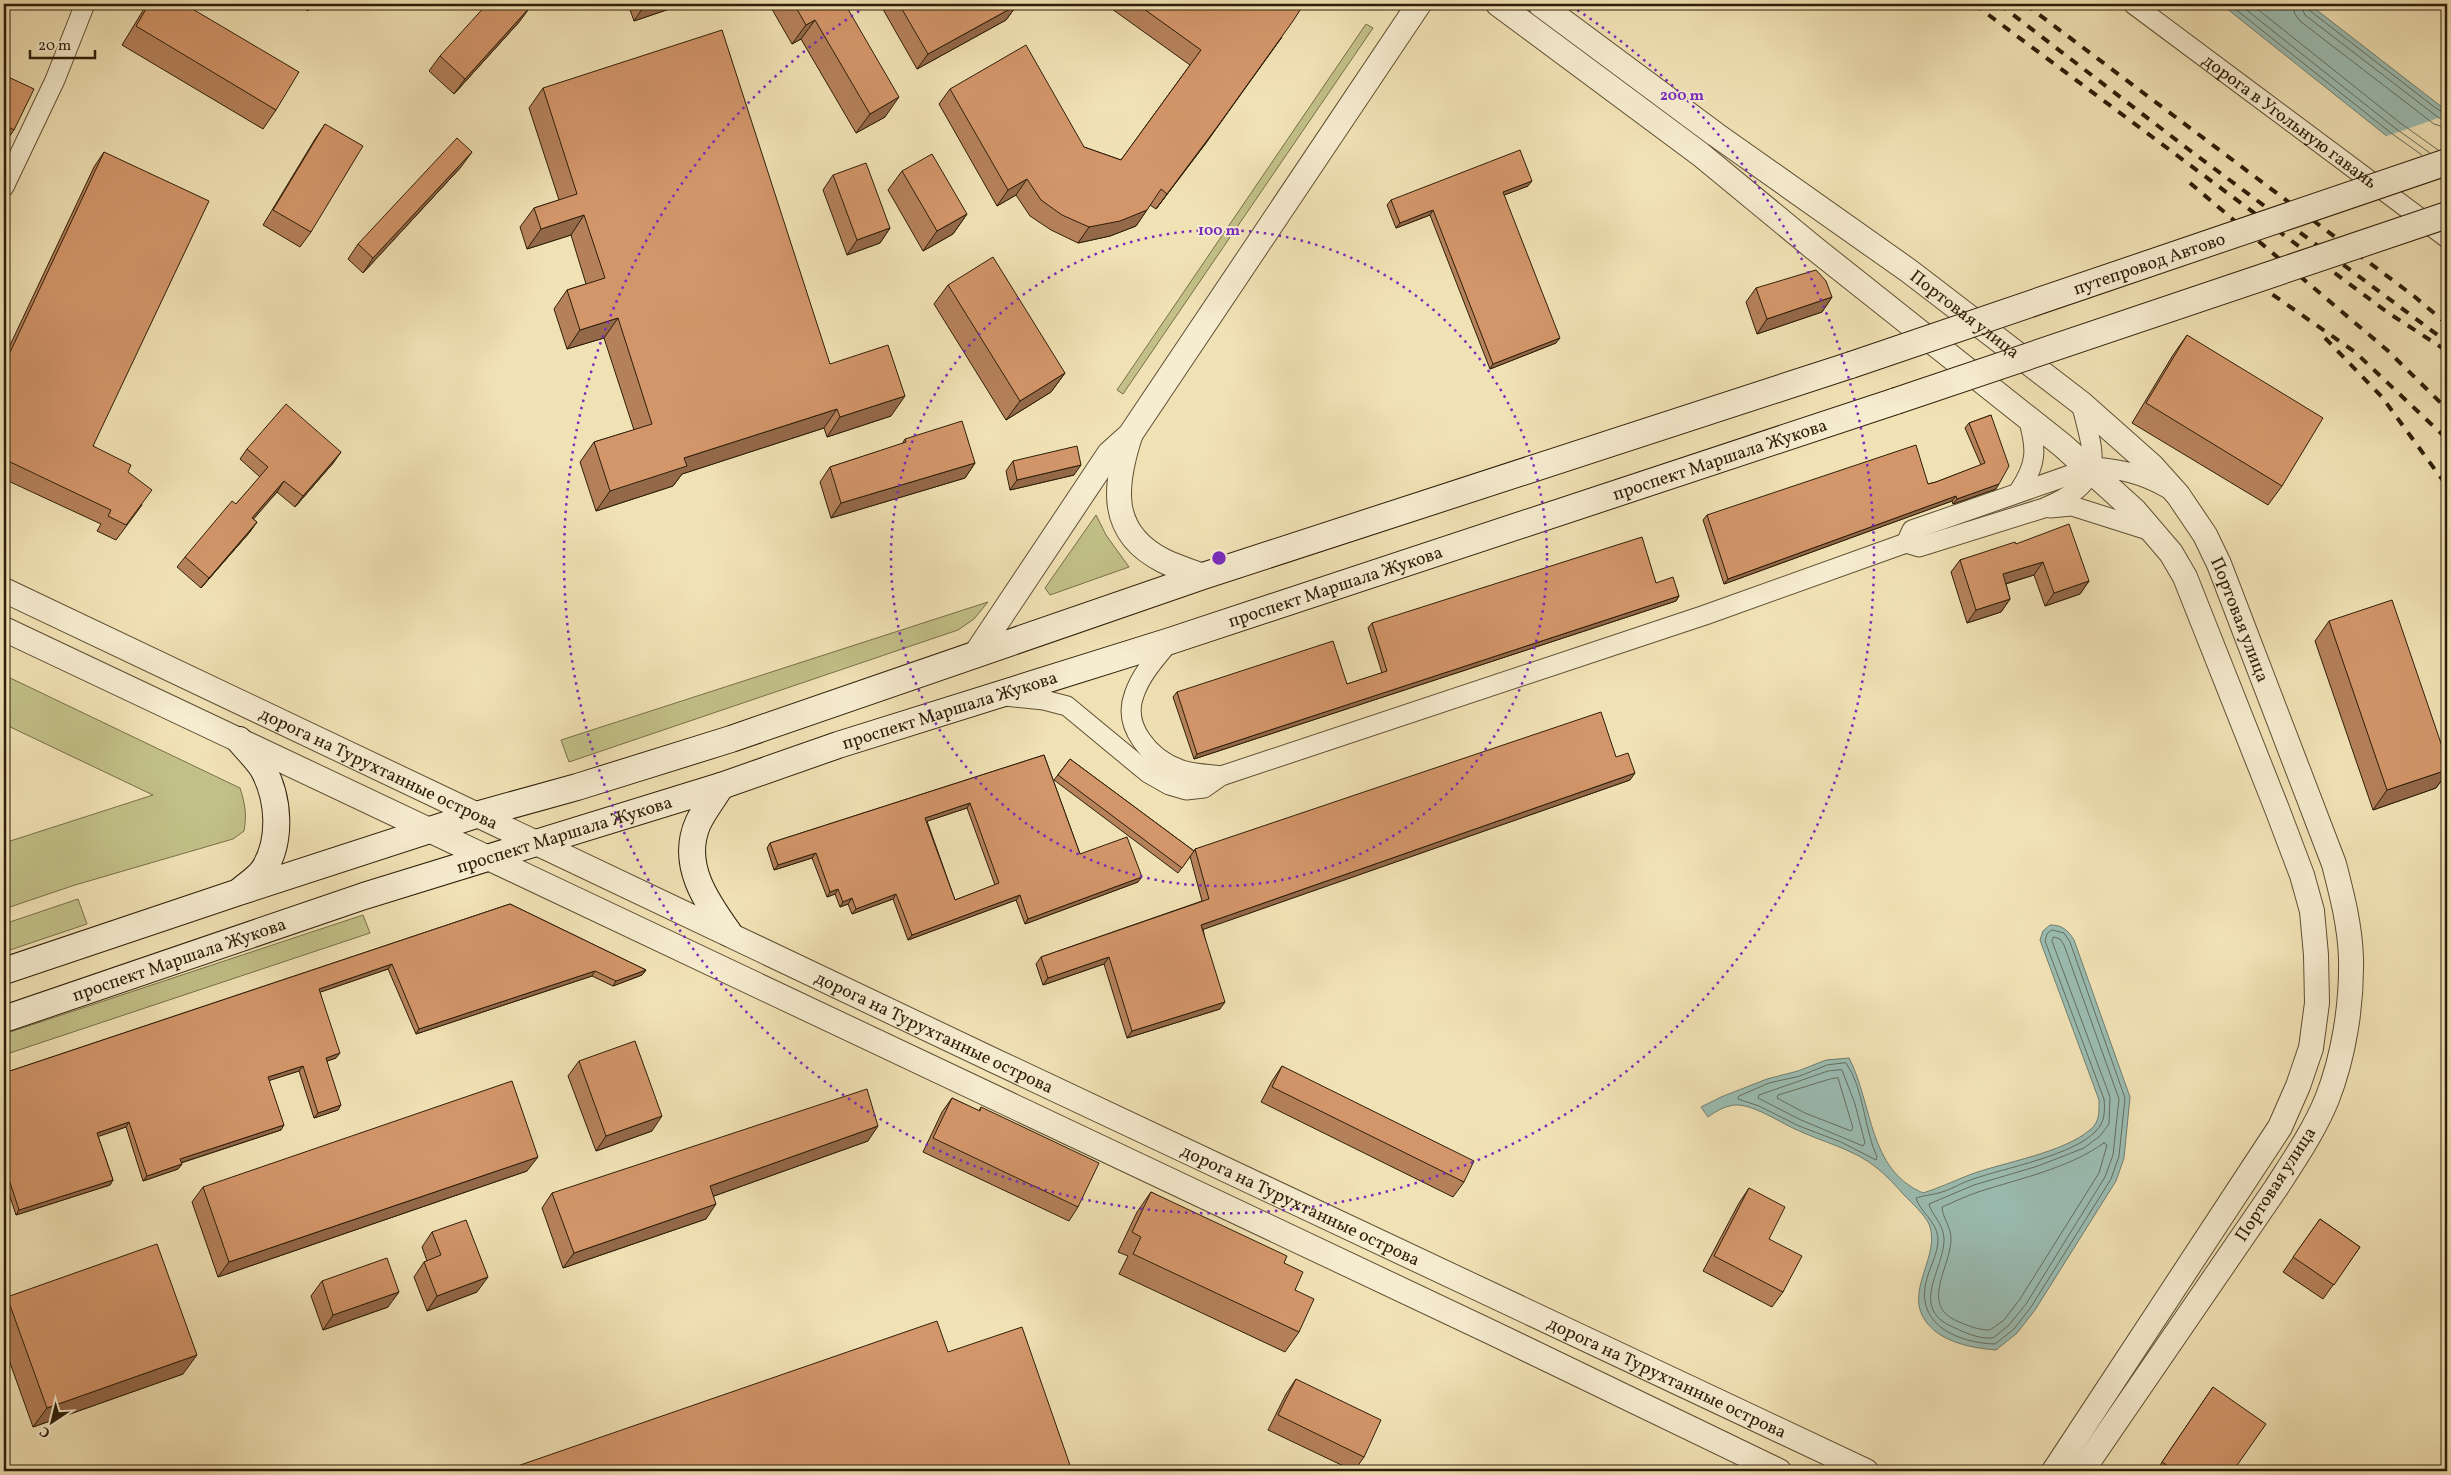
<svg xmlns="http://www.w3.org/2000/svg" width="2451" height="1475" font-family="Vollkorn,serif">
  <rect width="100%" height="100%" fill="#f1e2b5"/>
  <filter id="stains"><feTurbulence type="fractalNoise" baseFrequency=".004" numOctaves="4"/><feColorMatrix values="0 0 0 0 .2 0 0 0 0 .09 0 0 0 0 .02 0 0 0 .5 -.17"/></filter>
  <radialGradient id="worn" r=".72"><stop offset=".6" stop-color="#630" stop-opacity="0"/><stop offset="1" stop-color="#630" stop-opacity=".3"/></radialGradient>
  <g fill="#c2c088" stroke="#786f48">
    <polygon points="1366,24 1373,28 1123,394 1117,390"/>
    <polygon points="1096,515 1106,535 1129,567 1050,595 1045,588"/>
    <polygon points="988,602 974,619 958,630 569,762 561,740"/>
    <path d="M4 675 240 788C245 803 247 815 244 831L233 839 75 885 4 909V843L153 795 4 724Z"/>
    <polygon points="78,899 87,924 4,952 4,924"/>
    <polygon points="363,915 370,933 4,1055 4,1034"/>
  </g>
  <g fill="#9bbdb3" stroke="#6f7d6f">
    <polygon points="2221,4 2309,4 2447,111 2447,179 2388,137"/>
    <path d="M2050 925C2062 925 2068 930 2074 940L2130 1097 2124 1158 2116 1181 2035 1310 2017 1333 1996 1350C1973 1348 1943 1343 1927 1323 1902 1292 1942 1256 1929 1224 1924 1214 1912 1203 1904 1195 1896 1186 1887 1176 1877 1168 1854 1149 1822 1142 1795 1129 1779 1122 1753 1104 1735 1105 1725 1106 1716 1111 1708 1117L1701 1107 1721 1097 1767 1079 1798 1071 1826 1060 1849 1058C1873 1104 1868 1170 1923 1193 1939 1188 1954 1181 1969 1175 2004 1162 2064 1153 2091 1129 2100 1121 2099 1112 2099 1100L2040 940 2043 931Z"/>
  </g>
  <polygon fill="#f1e2b5" points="2447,115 2447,182 2384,137"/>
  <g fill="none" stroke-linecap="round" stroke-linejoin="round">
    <g stroke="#646e5e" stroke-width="1">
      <polyline points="2229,4 2391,133 2422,155"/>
      <polyline points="2239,4 2395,128 2430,153"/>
      <polyline points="2251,4 2399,122 2438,150"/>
      <polyline points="2292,4 2295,14 2300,21 2434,124 2447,128"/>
      <polyline points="2300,4 2305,15 2439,118 2447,121"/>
      <polyline points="2306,4 2309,10 2437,109 2447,114"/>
      <path d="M2052 930 2064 933 2070 942 2125 1098 2119 1156 2111 1179 2031 1307 2014 1329 1995 1344C1961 1343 1919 1327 1925 1287 1927 1271 1939 1254 1938 1238 1936 1220 1920 1212 1916 1198 1924 1195 1935 1195 1945 1191 1954 1188 1963 1182 1973 1179 2005 1168 2074 1155 2096 1131 2105 1122 2105 1111 2104 1099L2045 941 2047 934Z"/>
      <path d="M2054 937 2060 939 2064 945 2119 1099 2113 1155 2105 1177 2026 1304 2009 1325 1993 1338C1978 1339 1966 1333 1953 1327 1908 1308 1945 1269 1944 1238 1943 1223 1931 1214 1929 1204L1974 1185 2038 1166 2084 1148 2100 1136 2109 1124 2110 1097 2052 941Z"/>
      <path d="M1846 1063C1864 1088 1864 1129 1877 1157L1876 1160 1841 1142 1799 1126 1759 1106 1738 1099 1739 1096 1769 1083 1800 1076 1827 1065Z"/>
      <polygon points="1842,1070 1855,1104 1865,1143 1863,1146 1801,1120 1758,1098 1759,1095 1828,1071"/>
      <polygon points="1838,1078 1853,1128 1851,1131 1805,1113 1777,1098 1778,1095 1830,1079"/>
      <path d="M2104 1143 2107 1145 2099 1173 2020 1299 2004 1320 1990 1330C1978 1330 1969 1326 1957 1321 1920 1305 1950 1268 1951 1240 1952 1228 1942 1217 1942 1207 1954 1202 1966 1196 1978 1192 2021 1178 2067 1169 2104 1143Z"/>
    </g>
    <defs>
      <g id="minor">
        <path id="s1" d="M2133 4 2447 238"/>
        <polyline points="4,187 55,80 85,4"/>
        <path d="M2019 491C2037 464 2037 449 2028 418"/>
        <polyline points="2050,508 2072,506 2154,532"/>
        <path d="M1906 543 1912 530 2093 467C2121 469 2143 474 2167 488"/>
        <path d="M1170 641C1156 658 1141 674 1134 695 1122 727 1151 759 1179 769 1192 774 1208 774 1221 776"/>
        <path d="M1005 696 1044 700 1067 706 1148 773 1169 785 1186 790 1204 788 1221 776 1705 615 1906 543 1919 547 2044 508C2107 481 2095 459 2081 403"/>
      </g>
      <g id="tertiary">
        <polyline points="1498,4 1700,154 1814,248 2062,445 2135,511 2171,553 2185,577 2277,809 2302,875 2312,911 2316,955 2317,1003 2311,1048 2298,1086 2280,1127 2054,1471"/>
        <path id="s2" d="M1540 4 1715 134 1909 271 2081 403 2152 466 2178 495 2205 535 2219 564 2334 864C2342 895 2350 926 2351 958 2352 1004 2344 1056 2327 1099 2314 1131 2294 1160 2276 1188L2082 1471"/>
        <path d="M1130 436C1114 486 1108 533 1164 561 1176 567 1190 571 1203 576"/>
        <path id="s3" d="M4 590 995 1061 1866 1471"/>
        <polyline points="4,629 1495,1334 1779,1471"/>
        <polyline points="975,655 1109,454 1130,435 1419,4"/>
      </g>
      <g id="secondary">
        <path d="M239 740C246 749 257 759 263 769 279 798 282 840 264 869 259 877 248 884 241 890"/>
        <path d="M721 786C714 798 704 810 698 823 680 864 706 901 729 933"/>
        <polyline points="4,971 239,892 476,815 577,787 731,739 1203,576 1851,365"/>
        <path id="s4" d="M4 1019 364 896 721 786 838 745 1170 641 1896 401"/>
      </g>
    </defs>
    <use href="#minor" stroke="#5f4f33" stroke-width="21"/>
    <use href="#tertiary" stroke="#5f4f33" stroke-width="26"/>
    <use href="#secondary" stroke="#2e1e08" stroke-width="28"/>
    <use href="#minor" stroke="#f6eccf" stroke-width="19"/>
    <use href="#tertiary" stroke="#f6eccf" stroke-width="24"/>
    <use href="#secondary" stroke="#f6eccf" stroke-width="26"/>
    <g stroke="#2e1e08" stroke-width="4" stroke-dasharray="9 9" stroke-linecap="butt">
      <polyline points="1974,4 2387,312 2447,351"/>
      <polyline points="1999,4 2188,149 2447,342"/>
      <polyline points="2025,4 2415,297 2447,324"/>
      <polyline points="2190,183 2387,350 2447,409"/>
      <polyline points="2243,274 2355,352 2447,439"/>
      <polyline points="2325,338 2382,397 2447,486"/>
    </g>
    <defs>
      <g id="secondary-bridge">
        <path id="s5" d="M1851 365 2447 162"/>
        <polyline points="1896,401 2447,215"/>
      </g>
    </defs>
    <use href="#secondary-bridge" stroke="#2e1e08" stroke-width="28" stroke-linecap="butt"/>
    <use href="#secondary-bridge" stroke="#f6eccf" stroke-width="26"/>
  </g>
  <g fill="#b5815b" stroke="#2e1e08" fill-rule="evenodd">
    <polygon points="147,4 184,4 276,110 263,129 122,45"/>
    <polygon points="297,4 313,4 308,11"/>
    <polygon points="628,4 684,4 634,21"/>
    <polygon points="769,4 845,4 885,117 856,133 801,39 792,44"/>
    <polygon points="880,4 1016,4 1017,5 1006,20 917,69"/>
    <polygon points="1105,4 1304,4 1206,143 1156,209 1150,205 1136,226 1110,236 1078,243 1051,230 1030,216 1016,195 997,206 939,104 950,89 1084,147 1121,160 1190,65"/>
    <polygon points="520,21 454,94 429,71 440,56"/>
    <polygon points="4,75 14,130 4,144"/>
    <polygon points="543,88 830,364 891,416 827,437 824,428 682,474 673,486 596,511 580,462 594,442 634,430 604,338 567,349 554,309 567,290 586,284 571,235 527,249 520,227 534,208 559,200 529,108"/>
    <polygon points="325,124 311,232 300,247 263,225 315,139"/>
    <polygon points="104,152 93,446 128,472 142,505 116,540 97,531 101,524 4,479 4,358 94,167"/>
    <polygon points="461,167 363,273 348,259 358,244"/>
    <polygon points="902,171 967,214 953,234 923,251 888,190"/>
    <polygon points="833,175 890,228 880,243 847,255 823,190"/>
    <polygon points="1528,186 1504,195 1556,343 1490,369 1430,215 1396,228 1387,205 1391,200"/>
    <polygon points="948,285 1065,373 1051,392 1006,420 934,304"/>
    <polygon points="1756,288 1832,297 1822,312 1757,334 1746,302"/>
    <polygon points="2187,335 2282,486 2268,505 2132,423 2173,355"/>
    <polygon points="1991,415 1996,489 1953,504 1952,501 1724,584 1703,520 1707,515 1928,484 1936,482 1981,465 1965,428 1969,423"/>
    <polygon points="905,439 975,463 965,478 831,518 820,482 830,467 902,444"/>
    <polygon points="247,449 334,462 295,507 277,492 253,519 257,522 249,533 201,588 177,567 185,557 236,504 260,477 240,459"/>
    <polygon points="1013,461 1074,475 1010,490 1006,471"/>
    <polygon points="2016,544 2089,581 2080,594 2045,606 2034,575 2006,584 2010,599 2001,612 1967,623 1951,572 1960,560"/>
    <polygon points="1656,583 1679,596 1676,601 1194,759 1173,697 1177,692 1347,684 1382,673 1368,628 1372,623"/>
    <polygon points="2329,621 2447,761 2447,773 2436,788 2373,810 2315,641"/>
    <path d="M1044 755 1080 854 1138 882 1025 924 1016 900 908 940 893 899 852 914 848 904 840 907 835 894 827 897 812 858 774 870 767 848 770 843ZM967 808 995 885 955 900 927 821Z"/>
    <polygon points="1616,757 1630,780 1203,929 1220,1009 1127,1038 1104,964 1043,985 1036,964 1041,957 1202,901 1190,856 1178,873 1054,780 1070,759 1194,851 1195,849"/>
    <polygon points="510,904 646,970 642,975 613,986 592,976 416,1034 388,969 320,992 336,1058 327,1061 338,1110 314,1118 299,1071 269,1080 281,1130 181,1163 182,1164 178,1169 143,1181 126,1127 98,1136 113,1180 110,1185 16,1215 4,1178 4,1073"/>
    <polygon points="579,1061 652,1131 596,1151 568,1076"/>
    <polygon points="1282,1066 1464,1182 1453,1197 1261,1102 1272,1081"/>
    <polygon points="952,1098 979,1111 981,1107 1078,1207 1069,1221 923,1152 942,1112"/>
    <polygon points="868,1141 714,1196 706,1219 563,1268 542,1208 552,1193"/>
    <polygon points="527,1171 218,1277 192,1202 203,1187"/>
    <polygon points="1749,1188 1769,1239 1783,1292 1772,1307 1703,1271 1739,1203"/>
    <polygon points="1151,1192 1284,1263 1295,1290 1299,1332 1285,1352 1119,1274 1128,1256 1118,1252 1137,1212"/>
    <polygon points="2320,1219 2360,1247 2323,1299 2283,1272"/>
    <polygon points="432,1232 477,1292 427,1311 414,1277 424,1262 427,1261 422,1247"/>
    <polygon points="322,1281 388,1307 323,1330 311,1296"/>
    <polygon points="7,1297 183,1374 33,1427 4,1346 4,1302"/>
    <polygon points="1296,1379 1364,1457 1354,1471 1268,1430 1286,1394"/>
    <polygon points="2213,1387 2233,1471 2156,1471"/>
  </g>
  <g fill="#94694a" stroke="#2e1e08">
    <polygon points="651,4 684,4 634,21 644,6"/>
    <polygon points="1017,5 1006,20 917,69 928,54"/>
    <polygon points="531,6 520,21 454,94 465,79"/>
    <polygon points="815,20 801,39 792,44 806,25"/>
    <polygon points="1282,37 1206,143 1156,209 1167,194"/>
    <polygon points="899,97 885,117 856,133 870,114"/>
    <polygon points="472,152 461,167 363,273 373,258"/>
    <polygon points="1027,179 1016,195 997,206 1008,190"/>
    <polygon points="1532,181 1528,186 1499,197 1503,192"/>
    <polygon points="1147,210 1136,226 1110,236 1078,243 1089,227"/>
    <polygon points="1433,210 1430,215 1396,228 1400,223"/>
    <polygon points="967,214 953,234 923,251 937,231"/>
    <polygon points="584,215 571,235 527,249 541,229"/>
    <polygon points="890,228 880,243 847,255 857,240"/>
    <polygon points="1832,297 1822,312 1757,334 1767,319"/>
    <polygon points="618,318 604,338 567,349 580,330"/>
    <polygon points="1560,338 1556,343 1490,369 1493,364"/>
    <polygon points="1065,373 1051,392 1006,420 1020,401"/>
    <polygon points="905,396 891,416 827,437 840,417"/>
    <polygon points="837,409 824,428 682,474 673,486 596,511 610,491 684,458"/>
    <polygon points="341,452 334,462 295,507 303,496"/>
    <polygon points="975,463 965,478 831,518 841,503"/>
    <polygon points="1081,465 1074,475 1010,490 1017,480"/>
    <polygon points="284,481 277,492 245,529 252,518"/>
    <polygon points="1999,484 1996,489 1953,504 1957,499"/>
    <polygon points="1956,496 1952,501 1724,584 1728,579"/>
    <polygon points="257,522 249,533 201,588 209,578"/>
    <polygon points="2043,562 2034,575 1994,587 2003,574"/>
    <polygon points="2089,581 2080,594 2045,606 2054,593"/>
    <polygon points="1679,596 1676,601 1194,759 1197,754"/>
    <polygon points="2010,599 2001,612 1967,623 1976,610"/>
    <polygon points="2447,770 2447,773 2436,788 2373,810 2387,790"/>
    <polygon points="1635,773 1630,780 1196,932 1201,925"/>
    <polygon points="970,803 967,808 922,823 925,818"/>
    <polygon points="816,853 812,858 774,870 778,865"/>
    <polygon points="1142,877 1138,882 1025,924 1028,919"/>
    <polygon points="838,889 835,894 827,897 830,892"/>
    <polygon points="896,894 893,899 852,914 856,909"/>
    <polygon points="1020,895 1016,900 908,940 912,935"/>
    <polygon points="852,898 848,904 840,907 843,902"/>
    <polygon points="1109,957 1104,964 1043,985 1048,978"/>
    <polygon points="392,964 388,969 315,994 319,989"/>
    <polygon points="646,970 642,975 613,986 616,981"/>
    <polygon points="595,971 592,976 416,1034 419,1029"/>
    <polygon points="1225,1002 1220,1009 1127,1038 1132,1031"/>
    <polygon points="340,1053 336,1058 322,1063 326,1058"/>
    <polygon points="303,1066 299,1071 265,1082 268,1077"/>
    <polygon points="341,1105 338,1110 314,1118 318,1113"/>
    <polygon points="662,1116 652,1131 596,1151 606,1136"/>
    <polygon points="129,1122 126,1127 94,1138 97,1133"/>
    <polygon points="284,1125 281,1130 177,1164 180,1159"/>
    <polygon points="878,1126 868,1141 700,1201 710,1186"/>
    <polygon points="538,1157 527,1171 218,1277 229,1262"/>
    <polygon points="182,1164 178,1169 143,1181 147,1176"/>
    <polygon points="113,1180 110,1185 16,1215 19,1210"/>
    <polygon points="716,1204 706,1219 563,1268 574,1253"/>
    <polygon points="488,1277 477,1292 427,1311 437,1296"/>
    <polygon points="399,1292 388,1307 323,1330 333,1315"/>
    <polygon points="197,1355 183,1374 33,1427 47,1408"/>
  </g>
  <g fill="#d3966a" stroke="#2e1e08" fill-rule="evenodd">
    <polygon points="149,4 184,4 299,72 276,110 136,26"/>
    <polygon points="487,4 528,4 531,6 465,79 440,56"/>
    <polygon points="644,4 651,4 644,6"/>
    <polygon points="794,4 845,4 899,97 870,114 815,20 806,25"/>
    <polygon points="899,4 1016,4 1017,5 928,54"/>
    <polygon points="1137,4 1304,4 1293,21 1217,127 1167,194 1161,189 1147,210 1120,221 1089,227 1062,215 1041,200 1027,179 1008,190 950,89 1026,45 1084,147 1121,160 1201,50"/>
    <polygon points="722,30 830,364 888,345 905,396 840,417 837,409 684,458 687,466 610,491 594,442 652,424 618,318 580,330 567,290 605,278 584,215 541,229 534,208 577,194 543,88"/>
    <polygon points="4,75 34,89 14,130 4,125"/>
    <polygon points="325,124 363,146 311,232 273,210"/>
    <polygon points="457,138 472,152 373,258 358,244"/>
    <polygon points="1520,150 1532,181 1503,192 1560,338 1493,364 1433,210 1400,223 1391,200"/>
    <polygon points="104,152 209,201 93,446 131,465 128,472 152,490 126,525 108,516 111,510 4,459 4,365"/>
    <polygon points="932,154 967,214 937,231 902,171"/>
    <polygon points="866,163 890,228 857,240 833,175"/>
    <polygon points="993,257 1065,373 1020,401 948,285"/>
    <polygon points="1816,270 1826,281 1832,297 1767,319 1756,288"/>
    <polygon points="2187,335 2323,418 2282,486 2146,403"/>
    <polygon points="286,404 341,452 303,496 284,481 252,518 257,522 209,578 185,557 232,501 236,504 268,467 247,449"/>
    <polygon points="1991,415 2009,466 1999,484 1957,499 1956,496 1728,579 1707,515 1916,445 1928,484 1936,482 1985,463 1969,423"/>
    <polygon points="962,421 975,463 841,503 830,467 906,442 905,439"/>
    <polygon points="1077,446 1081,465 1017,480 1013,461"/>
    <polygon points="2069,524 2089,581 2054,593 2043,562 2003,574 2010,599 1976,610 1960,560 2015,542 2016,544"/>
    <polygon points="1642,537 1656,583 1673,577 1679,596 1197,754 1177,692 1333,641 1347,684 1387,671 1372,623"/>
    <polygon points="2392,600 2447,761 2447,770 2387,790 2329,621"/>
    <polygon points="1601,712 1616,757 1628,753 1635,773 1201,925 1225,1002 1132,1031 1109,957 1048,978 1041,957 1209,899 1195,849"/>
    <path d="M1044 755 1080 854 1127 837 1142 877 1028 919 1020 895 912 935 896 894 856 909 852 898 843 902 838 889 830 892 816 853 778 865 770 843ZM970 803 999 883 955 900 925 818Z"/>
    <polygon points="1070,759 1194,851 1182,868 1058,775"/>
    <polygon points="510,904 646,970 616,981 595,971 419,1029 392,964 319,989 340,1053 326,1058 341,1105 318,1113 303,1066 268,1077 284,1125 180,1159 182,1164 147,1176 129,1122 97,1133 113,1180 19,1210 4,1164 4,1073"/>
    <polygon points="635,1041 662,1116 606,1136 579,1061"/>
    <polygon points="1282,1066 1474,1161 1464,1182 1272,1087"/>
    <polygon points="512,1081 538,1157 229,1262 203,1187"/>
    <polygon points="867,1089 878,1126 710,1186 716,1204 574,1253 552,1193"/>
    <polygon points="952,1098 980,1111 981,1107 1099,1163 1078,1207 933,1138"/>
    <polygon points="1749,1188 1785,1207 1769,1239 1802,1256 1783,1292 1714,1256"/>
    <polygon points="1151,1192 1287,1256 1284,1263 1303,1272 1295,1290 1314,1299 1299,1332 1133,1254 1141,1237 1132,1232"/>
    <polygon points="2320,1219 2360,1247 2334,1285 2293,1257"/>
    <polygon points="466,1220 488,1277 437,1296 424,1262 441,1255 432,1232"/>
    <polygon points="157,1244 197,1355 47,1408 7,1297"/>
    <polygon points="387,1258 399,1292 333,1315 322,1281"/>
    <polygon points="937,1321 948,1352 1022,1327 1072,1471 503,1471"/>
    <polygon points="1296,1379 1381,1420 1364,1457 1278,1415"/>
    <polygon points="2213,1387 2266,1424 2233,1471 2176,1471 2162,1462"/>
  </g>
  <g fill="none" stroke="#7b2cbf" stroke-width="2.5" stroke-dasharray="2.5 5">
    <circle cx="1219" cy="558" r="328"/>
    <path d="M1571 6A655 655 0 1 1 867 6"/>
  </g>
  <g text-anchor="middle" stroke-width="4" stroke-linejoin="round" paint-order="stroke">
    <g font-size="18" fill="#2e1e08" stroke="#f6eccf">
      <text dy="6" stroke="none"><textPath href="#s1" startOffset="196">дорога в Угольную гавань</textPath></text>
      <text dy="6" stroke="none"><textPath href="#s5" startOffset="315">путепровод Автово</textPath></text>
      <text dy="6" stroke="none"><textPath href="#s2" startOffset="526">Портовая улица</textPath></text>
      <text dy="6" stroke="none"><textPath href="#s4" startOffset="1805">проспект Маршала Жукова</textPath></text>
      <text dy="6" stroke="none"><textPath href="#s4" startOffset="1400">проспект Маршала Жукова</textPath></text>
      <text dy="6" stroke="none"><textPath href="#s2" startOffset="946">Портовая улица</textPath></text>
      <text dy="6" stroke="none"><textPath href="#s4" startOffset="995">проспект Маршала Жукова</textPath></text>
      <text dy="6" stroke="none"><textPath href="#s3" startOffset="415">дорога на Турухтанные острова</textPath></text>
      <text dy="6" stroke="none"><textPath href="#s4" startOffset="590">проспект Маршала Жукова</textPath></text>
      <text dy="6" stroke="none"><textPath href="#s4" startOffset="185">проспект Маршала Жукова</textPath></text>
      <text dy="6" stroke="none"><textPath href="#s3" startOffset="1030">дорога на Турухтанные острова</textPath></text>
      <text transform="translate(2275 1184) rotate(-57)" y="6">Портовая улица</text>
      <text dy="6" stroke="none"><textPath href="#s3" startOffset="1435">дорога на Турухтанные острова</textPath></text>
      <text dy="6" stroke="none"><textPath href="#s3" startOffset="1840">дорога на Турухтанные острова</textPath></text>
    </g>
  </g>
  <circle cx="1219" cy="558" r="8" fill="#7b2cbf" stroke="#f6eccf" stroke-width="2.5"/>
  <g font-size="15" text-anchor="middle" font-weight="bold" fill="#7b2cbf" stroke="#f6eccf" stroke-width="4" stroke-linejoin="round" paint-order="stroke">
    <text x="1682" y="100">200 m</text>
    <text x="1219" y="235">100 m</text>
  </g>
  <rect width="2451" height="1475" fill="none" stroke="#f1e2b5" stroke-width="20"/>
  <rect x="5" y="5" width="2441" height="1465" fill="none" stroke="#2e1e08" stroke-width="2.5"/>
  <rect x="10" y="10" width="2431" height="1455" fill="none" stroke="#2e1e08"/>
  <g transform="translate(52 1422) rotate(215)" stroke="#f6eccf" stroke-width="4" paint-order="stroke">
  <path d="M0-4L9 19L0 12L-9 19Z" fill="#2e1e08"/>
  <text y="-8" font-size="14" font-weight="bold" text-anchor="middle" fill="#2e1e08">С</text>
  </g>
  <path d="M30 50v8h65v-8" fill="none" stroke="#2e1e08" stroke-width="2.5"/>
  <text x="38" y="50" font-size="15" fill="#2e1e08" stroke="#f6eccf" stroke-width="4" paint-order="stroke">20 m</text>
  <rect width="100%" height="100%" filter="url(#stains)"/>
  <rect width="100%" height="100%" fill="url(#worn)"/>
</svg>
